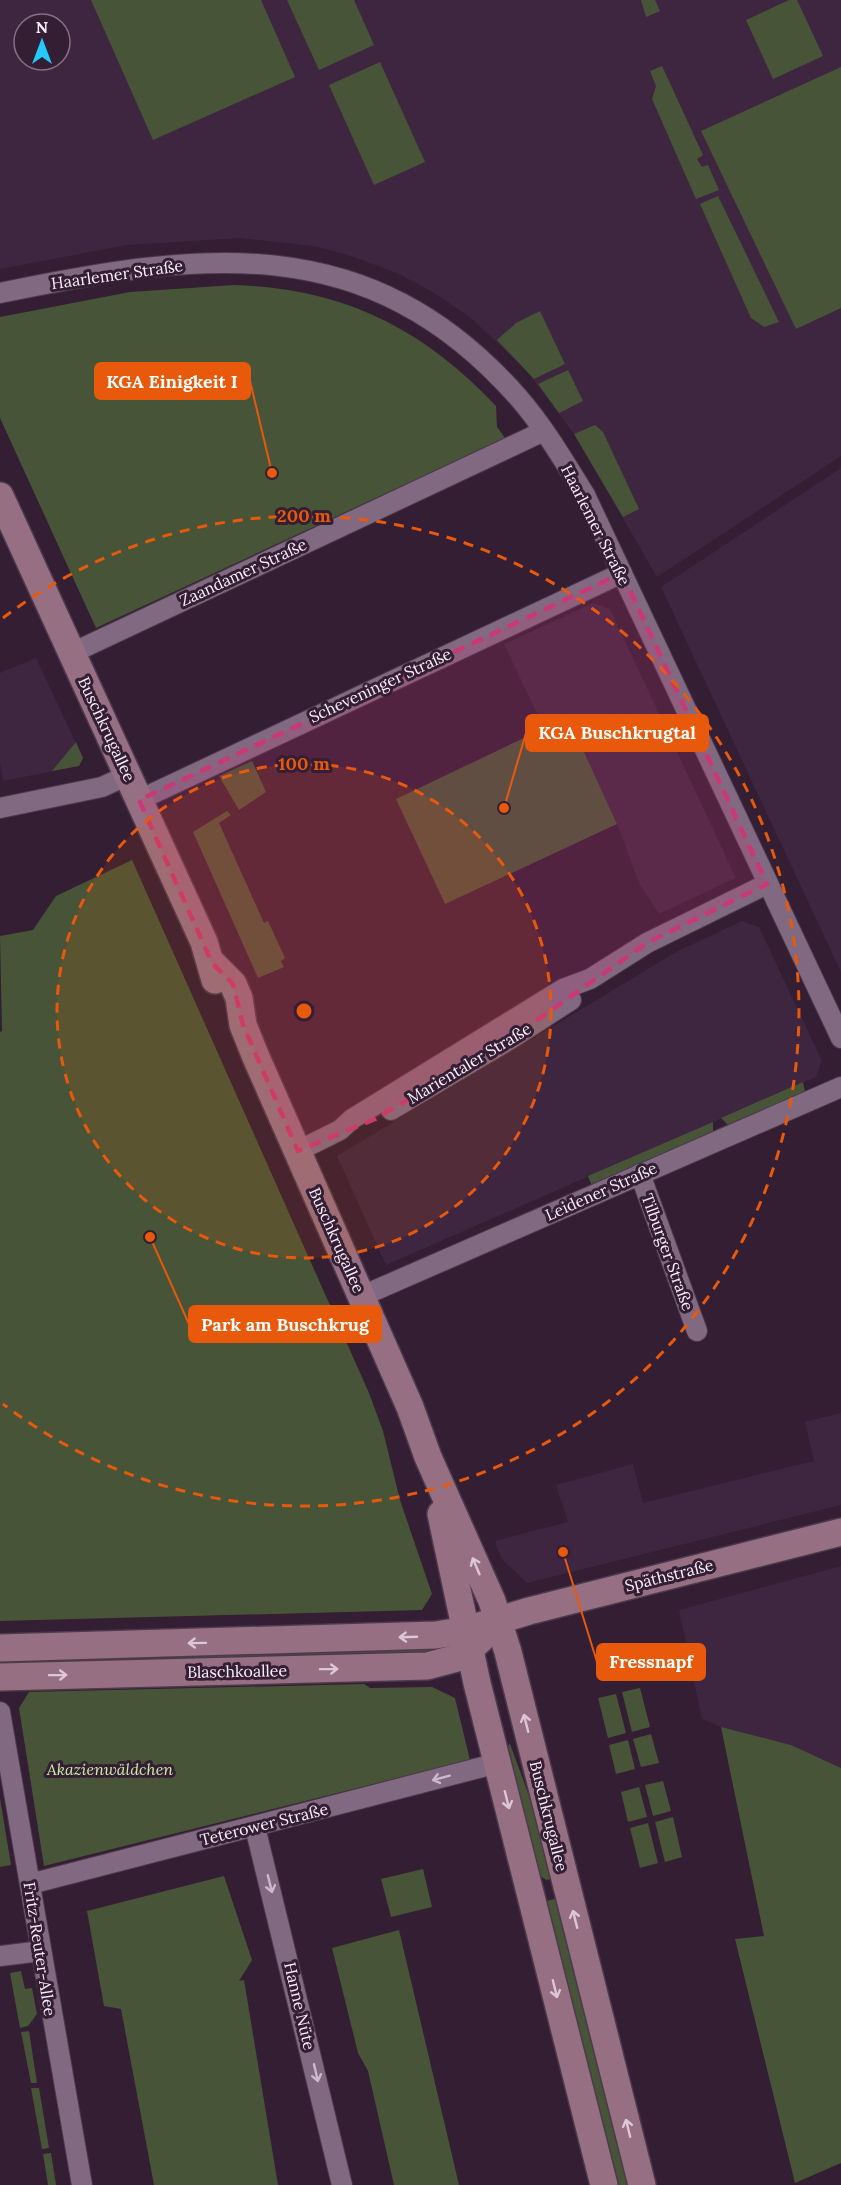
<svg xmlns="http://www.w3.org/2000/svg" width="841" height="2185" font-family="Lora,serif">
  <rect width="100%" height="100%" fill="#331e34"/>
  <g fill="#3f2640" fill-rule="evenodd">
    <path d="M0 0H841V456L657 577 574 434 526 370 471 318 433 292 397 273 348 255 314 246 240 238 127 245 0 269ZM24 24H60V60H24Z"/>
    <polygon points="841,468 841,972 661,587"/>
    <polygon points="593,603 610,609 736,878 659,914 639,883 617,824 568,717 544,728 504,644"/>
    <polygon points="36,658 83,758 79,766 3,781 0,763 0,673"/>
    <polygon points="742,921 759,927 822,1061 816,1077 386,1265 337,1156 678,951"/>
    <polygon points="841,1413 841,1505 527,1583 501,1558 495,1541 568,1522 556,1485 633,1464 643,1503 814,1461 805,1422"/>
    <polygon points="841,1566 841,1768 791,1745 721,1727 702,1719 679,1610"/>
  </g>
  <g fill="#475437">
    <polygon points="91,0 261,0 295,77 153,140"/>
    <polygon points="287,0 354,0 374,45 319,70"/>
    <polygon points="641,0 655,0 660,11 646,17"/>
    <polygon points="789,0 797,0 823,56 773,79 746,20"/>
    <polygon points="380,62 425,162 374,185 329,85"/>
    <polygon points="662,66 703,155 697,159 702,167 708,165 719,190 696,199 652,99 656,86 650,71"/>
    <polygon points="841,67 841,308 796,329 701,131"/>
    <polygon points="718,196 779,322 764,327 751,318 700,204"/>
    <path d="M234 285C342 288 423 328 496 406L497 427 505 438 96 628 0 418V317L130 292Z"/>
    <polygon points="540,311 565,364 534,379 497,340 516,323"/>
    <polygon points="568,370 583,401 559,413 538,384"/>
    <polygon points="595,425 603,432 639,509 623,517 574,434"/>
    <polygon points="568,717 617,824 445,904 396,799"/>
    <polygon points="76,742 83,758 79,766 52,771"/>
    <polygon points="252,761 266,792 239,810 219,776"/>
    <polygon points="227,811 231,815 219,823 264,923 268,921 285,958 281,961 284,967 258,978 193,832"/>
    <polygon points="132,860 369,1393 383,1431 400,1500 432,1594 422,1610 0,1621 0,1032 2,1031 0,936 33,930 56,896"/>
    <polygon points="803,1082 805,1092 729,1126 721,1118"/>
    <polygon points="713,1122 713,1133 592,1186 588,1176"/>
    <polygon points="428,1647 429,1652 425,1654 8,1664 8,1657"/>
    <polygon points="364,1684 370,1688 432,1687 455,1698 470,1760 44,1866 19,1708 29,1692"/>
    <polygon points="640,1688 650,1727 632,1732 622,1692"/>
    <polygon points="616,1694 626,1733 608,1738 598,1698"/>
    <polygon points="721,1727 791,1745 841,1768 841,2163 795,2183 735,1939 764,1936"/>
    <polygon points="651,1734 659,1763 641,1767 633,1739"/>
    <polygon points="628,1740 635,1769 616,1774 609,1745"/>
    <polygon points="510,1744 546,1842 553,1879 546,1880 539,1875 508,1745"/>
    <polygon points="663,1781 671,1811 653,1816 645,1785"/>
    <polygon points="639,1787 647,1817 628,1822 621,1792"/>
    <polygon points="0,1798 11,1865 0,1867"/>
    <polygon points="673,1817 682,1857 665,1862 655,1822"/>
    <polygon points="648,1823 658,1863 640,1868 630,1828"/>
    <polygon points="423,1869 432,1907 391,1917 381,1879"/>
    <polygon points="224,1876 252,1960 239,1981 244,1980 278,2185 154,2185 121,2009 104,2006 87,1911"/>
    <polygon points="563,1897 635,2185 615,2185 546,1901"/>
    <polygon points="399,1930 459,2185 394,2185 368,2071 358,2053 332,1948"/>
    <polygon points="21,1971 25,1989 32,1988 37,2014 28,2026 20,2028 10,1973"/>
    <polygon points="29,2031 37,2083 31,2083 21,2032"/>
    <polygon points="31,2088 39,2088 49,2148 42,2149"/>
    <polygon points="51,2153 56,2185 48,2185 43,2154"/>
  </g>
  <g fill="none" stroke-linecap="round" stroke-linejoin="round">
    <defs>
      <g id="minor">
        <path d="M0 293C200 252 368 227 518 397 544 427 564 461 585 495L841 1038"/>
        <polyline points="72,653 544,431"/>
        <polyline points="139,800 622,573"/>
        <polyline points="0,808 102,787 128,775"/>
        <polyline points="391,1110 509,1040 571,1000"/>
        <polyline points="298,1151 340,1130 352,1119 563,989 590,979 647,943 767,884"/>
        <polyline points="640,1174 697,1331"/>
        <polyline points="362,1296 841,1087"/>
        <polyline points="0,1712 82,2185"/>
        <polyline points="255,1827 342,2185"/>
        <polyline points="30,1884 498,1763"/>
        <polyline points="0,1956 41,1951"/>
      </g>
      <g id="secondary">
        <polyline points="0,496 204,942 215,980"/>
        <polyline points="212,963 233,984 239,998 243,1025 255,1055 410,1407 428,1457 492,1601 508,1652 642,2185"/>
        <polyline points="441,1514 477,1683 604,2185"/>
        <polyline points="0,1648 436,1635 466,1630 529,1611 841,1532"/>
        <polyline points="0,1677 427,1666 461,1657 481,1639"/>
      </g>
    </defs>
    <use href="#minor" stroke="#4c3a4c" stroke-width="22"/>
    <use href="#secondary" stroke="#4c3a4c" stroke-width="30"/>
    <use href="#minor" stroke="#816982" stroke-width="20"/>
    <use href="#secondary" stroke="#966f82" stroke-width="27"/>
  </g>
  <defs><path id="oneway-shaft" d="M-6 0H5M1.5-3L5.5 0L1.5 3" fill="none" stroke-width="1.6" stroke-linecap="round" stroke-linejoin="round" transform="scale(1.5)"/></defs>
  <g stroke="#ddc7d7">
    <use href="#oneway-shaft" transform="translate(476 1566) rotate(-113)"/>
    <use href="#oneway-shaft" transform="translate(408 1637) rotate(178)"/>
    <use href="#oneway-shaft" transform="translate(197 1643) rotate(179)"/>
    <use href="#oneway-shaft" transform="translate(329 1669) rotate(-1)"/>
    <use href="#oneway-shaft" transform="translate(58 1675) rotate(-1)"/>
    <use href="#oneway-shaft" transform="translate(526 1723) rotate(-104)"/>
    <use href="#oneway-shaft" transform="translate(507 1800) rotate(76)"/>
    <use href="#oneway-shaft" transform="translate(575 1919) rotate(-104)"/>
    <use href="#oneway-shaft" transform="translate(555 1989) rotate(76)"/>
    <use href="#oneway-shaft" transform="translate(628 2128) rotate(-104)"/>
  </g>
  <g stroke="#cab8cb">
    <use href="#oneway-shaft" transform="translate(441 1778) rotate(165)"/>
    <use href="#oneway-shaft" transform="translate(270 1884) rotate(76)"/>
    <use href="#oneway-shaft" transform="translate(316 2073) rotate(77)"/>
  </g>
  <path fill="#cb3873" fill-opacity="0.2" stroke="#cb3873" stroke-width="4.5" stroke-dasharray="12 8" stroke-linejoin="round" d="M622 573 767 884 647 943 509 1040 375 1119 298 1151 243 1025 233 984 212 963 139 800Z"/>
  <circle cx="304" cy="1011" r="247" fill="#e8590c" fill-opacity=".12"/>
  <g fill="none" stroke="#e8590c" stroke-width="3" stroke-dasharray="10 8">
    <circle cx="304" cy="1011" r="247"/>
    <path d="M3 618A495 495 0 1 1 3 1404"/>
  </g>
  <g text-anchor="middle" stroke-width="6" stroke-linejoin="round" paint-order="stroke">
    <g font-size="16" fill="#fbedfb" stroke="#331e34">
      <text transform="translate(117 274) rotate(-8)" y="6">Haarlemer Straße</text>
      <text transform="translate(596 525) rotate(63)" y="6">Haarlemer Straße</text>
      <text transform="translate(243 572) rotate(-25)" y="6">Zaandamer Straße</text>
      <text transform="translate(380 685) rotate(-25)" y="6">Scheveninger Straße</text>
      <text transform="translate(107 729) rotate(65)" y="6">Buschkrugallee</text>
      <text transform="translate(469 1063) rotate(-31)" y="6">Marientaler Straße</text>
      <text transform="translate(601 1191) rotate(-24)" y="6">Leidener Straße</text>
      <text transform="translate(337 1240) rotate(66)" y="6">Buschkrugallee</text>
      <text transform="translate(668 1252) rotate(70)" y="6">Tilburger Straße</text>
      <text transform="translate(669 1575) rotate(-14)" y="6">Späthstraße</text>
      <text transform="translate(237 1671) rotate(-1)" y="6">Blaschkoallee</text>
      <text transform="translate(549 1816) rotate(76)" y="6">Buschkrugallee</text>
      <text transform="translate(264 1824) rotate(-14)" y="6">Teterower Straße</text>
      <text transform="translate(40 1949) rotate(81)" y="6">Fritz-Reuter-Allee</text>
      <text transform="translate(300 2006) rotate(77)" y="6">Hanne Nüte</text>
    </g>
    <g font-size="16" font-style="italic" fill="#cbeda5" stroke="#331e34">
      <text x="110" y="1775">Akazienwäldchen</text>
    </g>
  </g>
  <circle cx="304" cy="1011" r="9" fill="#e8590c" stroke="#331e34" stroke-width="3"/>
  <g font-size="18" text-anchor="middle" font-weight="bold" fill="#e8590c" stroke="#331e34" stroke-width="6" stroke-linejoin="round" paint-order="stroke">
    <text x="304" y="522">200 m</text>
    <text x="304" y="770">100 m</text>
  </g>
  <path fill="none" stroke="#e8590c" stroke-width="2" d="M272 473L250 381M504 808L526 733M150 1237L189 1324M563 1552L597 1662"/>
  <g fill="#e8590c" stroke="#331e34" stroke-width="2">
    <circle cx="272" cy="473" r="6"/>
    <circle cx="504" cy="808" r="6"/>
    <circle cx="150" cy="1237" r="6"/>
    <circle cx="563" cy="1552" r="6"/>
  </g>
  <g fill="#e8590c" stroke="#e8590c" stroke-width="2">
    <rect x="95" y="363" width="155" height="36" rx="6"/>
    <rect x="526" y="715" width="182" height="36" rx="6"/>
    <rect x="189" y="1306" width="192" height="36" rx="6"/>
    <rect x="597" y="1644" width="108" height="36" rx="6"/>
  </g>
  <g font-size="18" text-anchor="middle" font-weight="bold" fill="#fff">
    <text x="172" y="388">KGA Einigkeit I</text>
    <text x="617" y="739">KGA Buschkrugtal</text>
    <text x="285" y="1331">Park am Buschkrug</text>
    <text x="651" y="1668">Fressnapf</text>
  </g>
  <g transform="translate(42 42)"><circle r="28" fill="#331e34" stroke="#837184" stroke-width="1.5"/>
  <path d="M0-4.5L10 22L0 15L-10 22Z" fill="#25c9fe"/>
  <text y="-9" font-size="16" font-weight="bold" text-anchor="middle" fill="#fbedfb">N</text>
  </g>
</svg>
